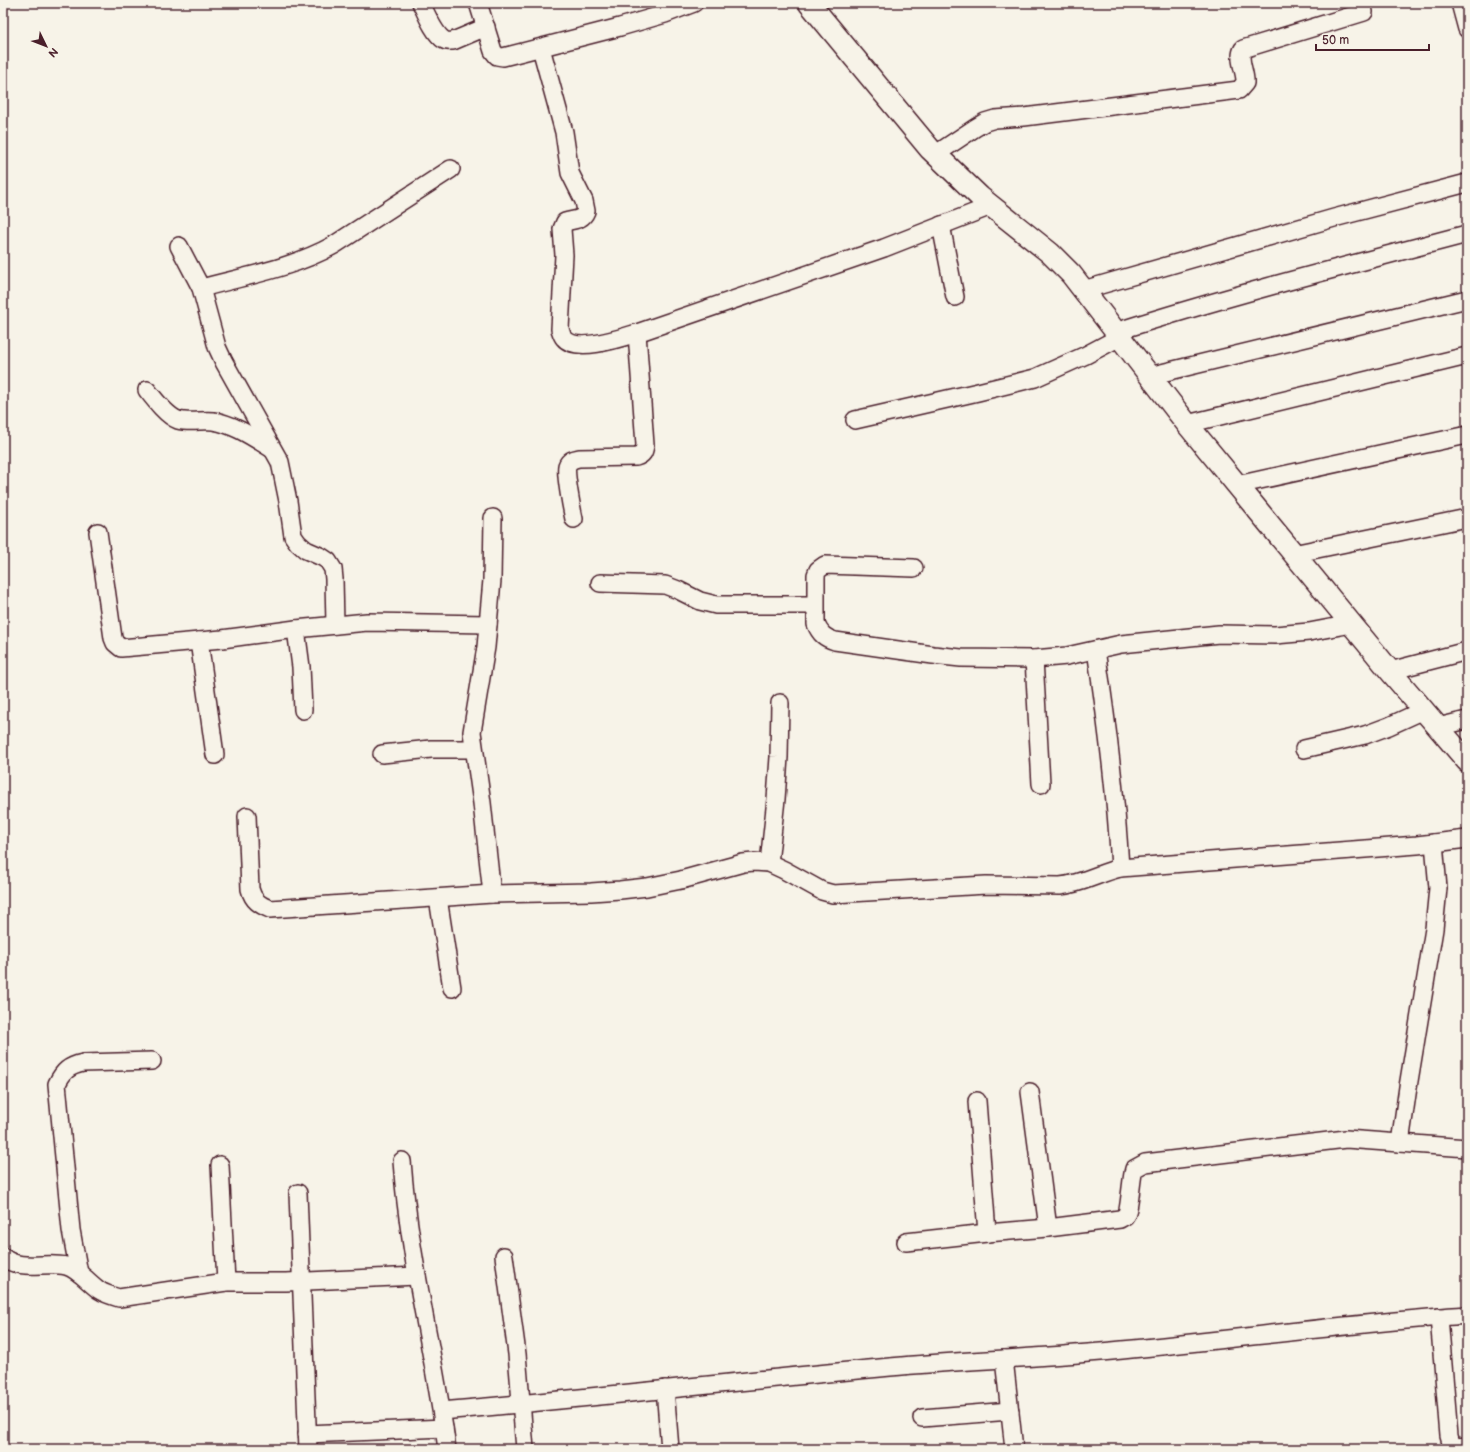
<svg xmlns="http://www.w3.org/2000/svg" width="1470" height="1452" font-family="'Balsamiq Sans',sans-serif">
  <rect width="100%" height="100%" fill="#f7f3e8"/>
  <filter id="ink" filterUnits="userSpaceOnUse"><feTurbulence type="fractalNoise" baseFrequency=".025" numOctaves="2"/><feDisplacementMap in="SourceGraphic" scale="8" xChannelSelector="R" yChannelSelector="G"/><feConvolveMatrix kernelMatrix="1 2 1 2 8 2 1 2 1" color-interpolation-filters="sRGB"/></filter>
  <g filter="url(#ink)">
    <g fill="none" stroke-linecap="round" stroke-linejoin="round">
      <defs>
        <g id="minor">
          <path d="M421 3C426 13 434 34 444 40 447 42 450 41 453 41L486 27"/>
          <polyline points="478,3 493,51 497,56 503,57 620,27 665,14 694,3"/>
          <polyline points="1460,3 1467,29"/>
          <path d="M541 48 564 132 570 173 584 201 586 211C582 221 574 219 565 222L562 229 564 255 560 329C561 332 562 336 564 338 576 353 621 338 637 333L884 248 991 206"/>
          <path d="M936 154 975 128 985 122 995 119 1024 117 1239 90 1245 83C1246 72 1237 59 1243 49L1364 12"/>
          <polyline points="941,225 955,297"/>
          <polyline points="179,246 201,288 217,347 224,362 280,462 288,501 293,536 298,543 306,550 322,557 328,561 333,569 334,579 335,625"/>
          <path d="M201 288C246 276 293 268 334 245L451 169"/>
          <polyline points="1083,290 1334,218 1467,183"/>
          <path d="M1115 332C1231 295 1349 265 1467 234"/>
          <polyline points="1149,376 1467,299"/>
          <path d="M147 390C154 399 167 416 178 420 189 423 202 420 213 421 234 424 254 438 272 449"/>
          <polyline points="855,420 978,392 1035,378 1086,355 1120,337"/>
          <polyline points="1187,424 1467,356"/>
          <polyline points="1237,485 1467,435"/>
          <path d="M574 519C572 510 565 474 567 466 569 460 574 459 579 458L636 457C643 455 644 452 645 445L637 333"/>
          <polyline points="98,532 113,638 115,643 121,648 222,639 296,629 367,622 488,624"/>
          <polyline points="1293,554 1467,518"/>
          <path d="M914 568 825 565 818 570 816 575V624C820 634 825 638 835 641L933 655 961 658 1034 659 1067 656 1121 644 1219 634 1275 635 1309 632 1351 624"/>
          <polyline points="600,583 665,585 678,590 700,601 716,605 815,605"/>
          <polyline points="296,629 301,667 303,710"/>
          <polyline points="199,641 215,755"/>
          <path d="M1096 650C1107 722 1116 795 1120 868"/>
          <polyline points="1034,659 1041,784"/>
          <polyline points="1390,671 1467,651"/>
          <polyline points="1438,727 1467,720"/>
          <polyline points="1304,749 1365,735 1389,726 1424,710"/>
          <polyline points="382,754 431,749 473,749"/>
          <path d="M247 816 250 889C253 901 260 905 270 909L492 894 591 892 620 890 647 887 681 880 743 863 754 862 769 863 784 870 822 891 833 894 986 885 1060 886C1082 884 1099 873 1120 868L1417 845 1467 839"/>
          <polyline points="769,863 776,799 779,757 780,703"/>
          <polyline points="492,894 482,803 472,732 486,647 492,580 493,518"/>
          <polyline points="438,898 452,988"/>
          <polyline points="1030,1092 1048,1228"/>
          <polyline points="977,1101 987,1233"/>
          <polyline points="1400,1143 1408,1087 1434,929 1438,888 1434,843"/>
          <path d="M402 1161C409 1258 434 1352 447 1449"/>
          <polyline points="220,1165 226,1282"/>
          <polyline points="298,1193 308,1449"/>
          <path d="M906 1242 987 1233 1048 1228 1120 1219C1122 1218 1124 1217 1125 1216 1130 1211 1131 1178 1134 1169L1145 1163 1346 1139 1467 1148"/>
          <polyline points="504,1256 517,1354 525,1449"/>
          <path d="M3 1257C21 1272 45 1261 66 1266 79 1270 88 1282 99 1290 105 1294 112 1296 119 1298L226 1282H286L417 1276"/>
          <path d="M79 1273 71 1230 57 1084C63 1071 69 1066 83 1063L152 1061"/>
          <polyline points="1439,1317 1449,1436 1451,1443 1456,1447 1467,1446"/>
          <polyline points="1004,1359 1014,1449"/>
          <polyline points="665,1389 670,1449"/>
          <path d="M442 1411C591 1398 740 1381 890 1367 967 1360 1045 1358 1122 1350 1237 1339 1352 1323 1467 1315"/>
          <polyline points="922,1418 1010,1411"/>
          <polyline points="307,1434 444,1428"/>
        </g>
        <polyline id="tertiary" points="809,3 930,149 980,197 1050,253 1071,274 1187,424 1390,671 1467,761"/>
      </defs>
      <use href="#minor" stroke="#4a1f2b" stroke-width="20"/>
      <use href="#tertiary" stroke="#4a1f2b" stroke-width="24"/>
      <use href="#minor" stroke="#f7f3e8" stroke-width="17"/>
      <use href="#tertiary" stroke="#f7f3e8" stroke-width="21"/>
    </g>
  </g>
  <rect width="1470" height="1452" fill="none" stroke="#f7f3e8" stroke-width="16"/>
  <rect x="8" y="8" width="1454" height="1436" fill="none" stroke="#4a1f2b" stroke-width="1.5" filter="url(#ink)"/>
  <g transform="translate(46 46) rotate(133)" stroke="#f7f3e8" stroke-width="3" paint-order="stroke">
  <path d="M0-3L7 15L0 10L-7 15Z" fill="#4a1f2b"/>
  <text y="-6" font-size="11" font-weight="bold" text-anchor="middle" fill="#4a1f2b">N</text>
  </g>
  <path d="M1316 44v6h113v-6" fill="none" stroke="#4a1f2b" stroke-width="2"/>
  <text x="1322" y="44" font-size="12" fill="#4a1f2b" stroke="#f7f3e8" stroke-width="3" paint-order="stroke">50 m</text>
</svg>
